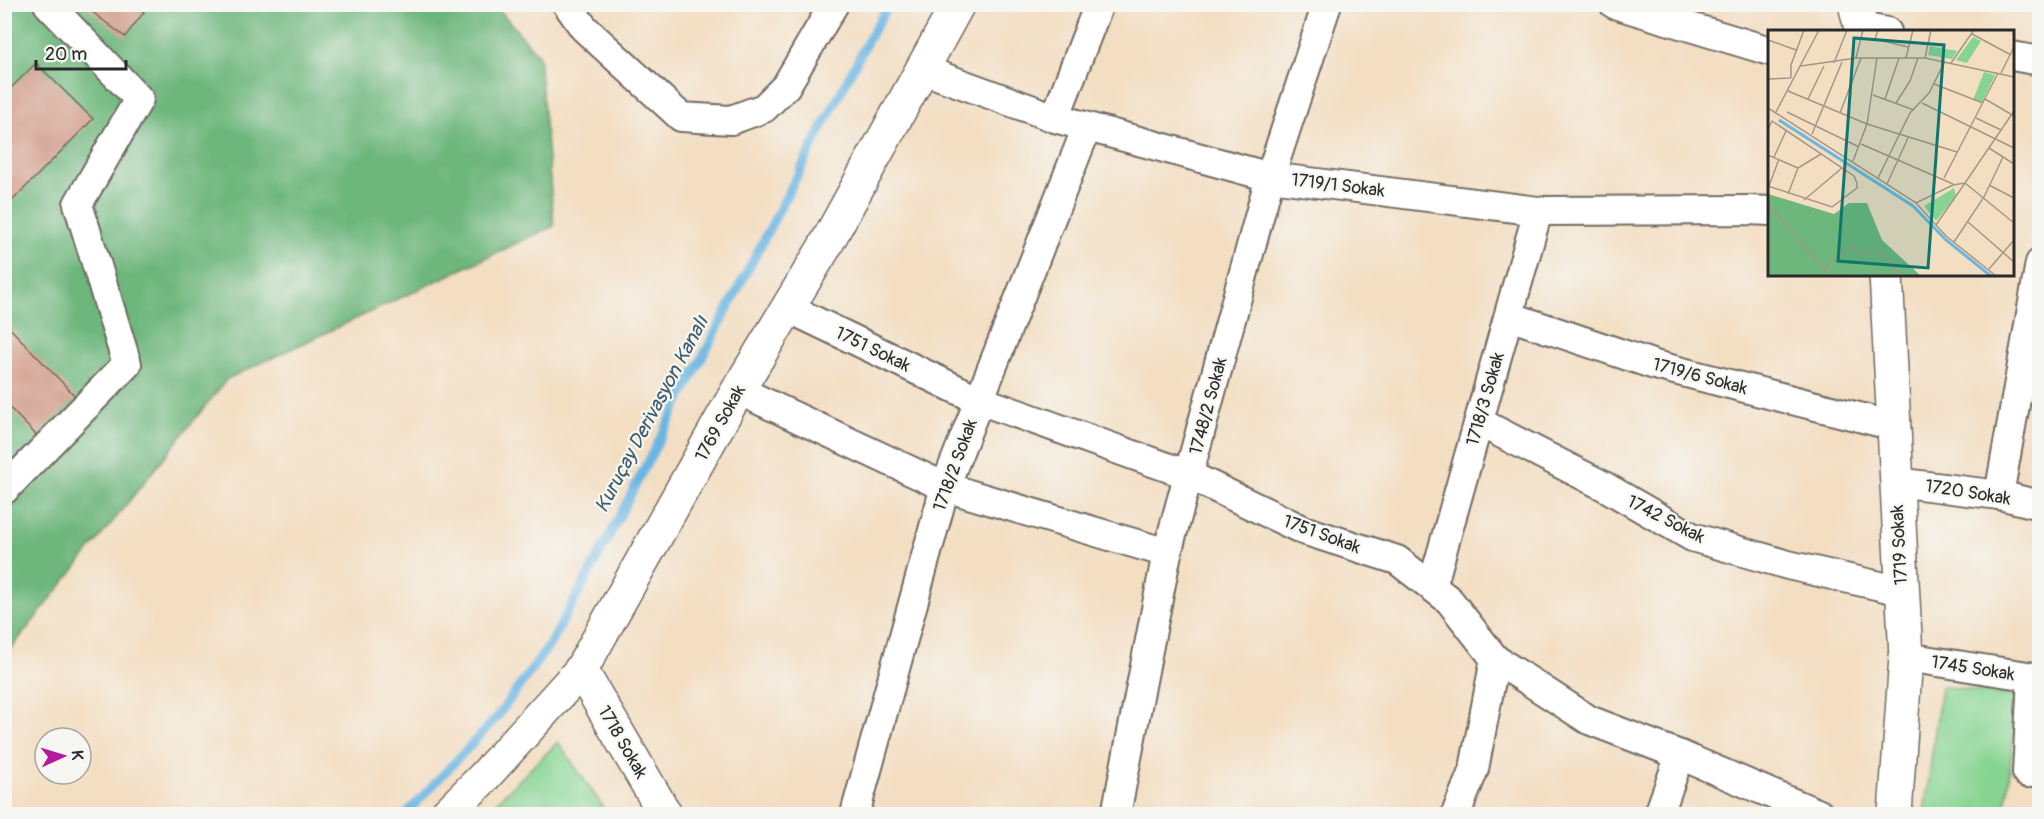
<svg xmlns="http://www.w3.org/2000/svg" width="2044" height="819" font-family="Pangolin,sans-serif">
  <rect width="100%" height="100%" fill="#f6f6f2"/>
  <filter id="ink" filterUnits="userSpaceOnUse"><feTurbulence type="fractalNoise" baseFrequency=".0167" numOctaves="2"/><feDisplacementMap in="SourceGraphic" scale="12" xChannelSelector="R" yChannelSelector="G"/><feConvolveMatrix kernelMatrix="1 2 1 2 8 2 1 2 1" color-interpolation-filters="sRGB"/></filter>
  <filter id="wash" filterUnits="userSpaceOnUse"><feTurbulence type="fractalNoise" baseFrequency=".008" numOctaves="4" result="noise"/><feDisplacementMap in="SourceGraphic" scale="24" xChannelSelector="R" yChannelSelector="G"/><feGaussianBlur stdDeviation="1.35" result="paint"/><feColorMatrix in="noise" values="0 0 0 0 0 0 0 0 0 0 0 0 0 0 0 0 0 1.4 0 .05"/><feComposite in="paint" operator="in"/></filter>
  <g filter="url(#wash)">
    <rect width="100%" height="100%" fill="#f3dec2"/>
    <g fill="#87d492" stroke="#59805e" stroke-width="1.5">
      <polygon points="1941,686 2018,696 2005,814 1924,814"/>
      <polygon points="558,742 608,814 484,814"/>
    </g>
    <polygon fill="#6db67c" stroke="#4c7054" stroke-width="1.5" points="5,5 495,5 539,56 554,226 227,379 5,656"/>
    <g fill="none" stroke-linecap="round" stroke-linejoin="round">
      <polyline stroke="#6ab6e3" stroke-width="9" points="406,814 497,717 550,644 594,565 869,38 889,4"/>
    </g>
    <g id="blocks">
      <g fill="#cf9885">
        <polygon points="82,4 134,4 144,12 125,37"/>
        <polygon points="36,63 93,119 4,209 4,95"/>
        <polygon points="4,322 77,398 37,436 4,402"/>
      </g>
    </g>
  </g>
  <g filter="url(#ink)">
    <use href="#blocks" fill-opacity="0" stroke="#716a60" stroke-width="1.5"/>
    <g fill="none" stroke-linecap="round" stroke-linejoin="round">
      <defs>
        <g id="street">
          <polyline points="567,4 584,28 681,117 731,120 764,108 786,86 834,4"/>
          <polyline points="1614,4 1770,51"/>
          <polyline points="1861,27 1887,32"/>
          <polyline points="2012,56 2040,61"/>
          <polyline points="921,69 1055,118 1270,177 1538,211 1748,210 1770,211"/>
          <polyline points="1055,118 1099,4"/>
          <polyline points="788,308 979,400 1189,475 1303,530 1397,560 1449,600 1495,659 1589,720 1680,755 1819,814"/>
          <polyline points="1509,316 1655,365 1894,426"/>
          <polyline points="738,390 945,487 1167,553"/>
          <polyline points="1479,422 1604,486 1692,537 1788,565 1902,591"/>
          <polyline points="1896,482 1999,495 2040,505"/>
          <polyline points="4,490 127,364 78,204 139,99 48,4"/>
          <polyline points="1999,495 2040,263"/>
          <polyline points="1432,587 1538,211"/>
          <polyline points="1906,657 2040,678"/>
          <polyline points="2027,773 2032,677"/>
          <polyline points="855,814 945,487 1087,127"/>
          <polyline points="1116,814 1167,553 1270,177 1327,4"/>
          <polyline points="1456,814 1474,769 1495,659"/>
          <polyline points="1659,814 1680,755"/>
        </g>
        <g id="secondary">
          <polyline points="1855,4 1862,32"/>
          <polyline points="1886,274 1906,657 1895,814"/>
          <polyline points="581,670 665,814"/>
          <polyline points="447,814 483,778 581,670 738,390 824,248 958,4"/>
        </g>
      </defs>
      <use href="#street" stroke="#716a60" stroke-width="32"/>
      <use href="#secondary" stroke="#716a60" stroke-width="36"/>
      <use href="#street" stroke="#fff" stroke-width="28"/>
      <use href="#secondary" stroke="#fff" stroke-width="33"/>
    </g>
  </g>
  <g text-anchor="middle" stroke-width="4.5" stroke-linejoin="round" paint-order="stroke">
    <g font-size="18" fill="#2b2b2b" stroke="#f6f6f2">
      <text transform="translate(1338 185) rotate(7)" y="6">1719/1 Sokak</text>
      <text transform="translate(873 349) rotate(26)" y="6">1751 Sokak</text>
      <text transform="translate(1700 376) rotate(15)" y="6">1719/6 Sokak</text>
      <text transform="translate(1485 399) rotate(-74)" y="6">1718/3 Sokak</text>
      <text transform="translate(1208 406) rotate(-75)" y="6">1748/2 Sokak</text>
      <text transform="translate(720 423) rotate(-61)" y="6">1769 Sokak</text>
      <text transform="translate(955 465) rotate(-70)" y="6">1718/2 Sokak</text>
      <text transform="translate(1968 492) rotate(9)" y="6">1720 Sokak</text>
      <text transform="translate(1666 519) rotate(27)" y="6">1742 Sokak</text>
      <text transform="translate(1322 534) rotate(20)" y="6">1751 Sokak</text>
      <text transform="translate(1899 545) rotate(-93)" y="6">1719 Sokak</text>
      <text transform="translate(1973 668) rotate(9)" y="6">1745 Sokak</text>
      <text transform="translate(623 742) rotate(60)" y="6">1718 Sokak</text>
    </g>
    <g font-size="20" font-style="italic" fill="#415c6b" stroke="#f6f6f2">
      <text transform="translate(651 414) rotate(-62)" y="7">Kuruçay Derivasyon Kanalı</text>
    </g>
  </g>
  <g transform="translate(1768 30)">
    <rect width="246" height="246" fill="#f3dec2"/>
    <path d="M205 7 213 11 199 33 188 30ZM162 16 189 21 184 29 160 25ZM216 42 227 45 214 72 205 70ZM186 158 188 166 168 191 156 176Z" fill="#87d492"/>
    <path d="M0 164 66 184 81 173H99L114 210 153 246H0Z" fill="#6db67c"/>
    <path fill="none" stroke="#6ab6e3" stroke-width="3" d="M11 90 145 176 178 210 223 246"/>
    <path fill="none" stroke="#a39686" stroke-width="1.5" d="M110 0 107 9 140 17M204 4 243 25M0 10 28 20M88 28 95 0M138 28 145 0M157 28 163 0M66 33 79 0M183 33 206 0M33 36 88 28H157L246 47M233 43 246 17M23 48V35L36 0M0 49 23 48M166 54 215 73M20 61 99 94 189 122M105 65 146 80M40 69 56 36M117 69 131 28M217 69 246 86M128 73 142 51 150 28M154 73 246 118M0 78 148 173 185 155 197 153 246 81M8 82 51 0M19 82 91 117M72 83 93 28M208 88 233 100M0 99 4 91 86 146 89 153V158L64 177 0 156M44 104 74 32M93 114 185 154M221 118 246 134M0 125 30 138M6 127 18 101M85 131 99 94 109 28M110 148 142 83 161 63 177 31M176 148 230 43M119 154 140 108M221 155 246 168M1 156 11 129M20 164 30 138 53 124M36 170 74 138M148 173 178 206 228 246M0 174 62 246M200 192 246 232M168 195 197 153 246 193M186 212 216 167 235 127M56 239 82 217 93 224 111 220 134 246M221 239 246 210"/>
    <path fill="#0f766e" fill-opacity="0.15" stroke="#0f766e" stroke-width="3" d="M86 8 176 15 160 238 70 231Z"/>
    <rect width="246" height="246" fill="none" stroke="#2b2b2b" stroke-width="3"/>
  </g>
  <rect width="2044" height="819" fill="none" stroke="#f6f6f2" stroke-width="24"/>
  <g transform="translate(63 756) rotate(86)"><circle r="28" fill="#f6f6f2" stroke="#a5a5a2" stroke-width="1.5"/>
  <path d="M0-4.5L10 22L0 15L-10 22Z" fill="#b5179e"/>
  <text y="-9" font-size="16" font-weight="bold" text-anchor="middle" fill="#2b2b2b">K</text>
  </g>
  <path d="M36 60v9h90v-9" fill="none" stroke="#2b2b2b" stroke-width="3"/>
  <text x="45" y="60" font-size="18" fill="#2b2b2b" stroke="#f6f6f2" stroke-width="4.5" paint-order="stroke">20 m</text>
</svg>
